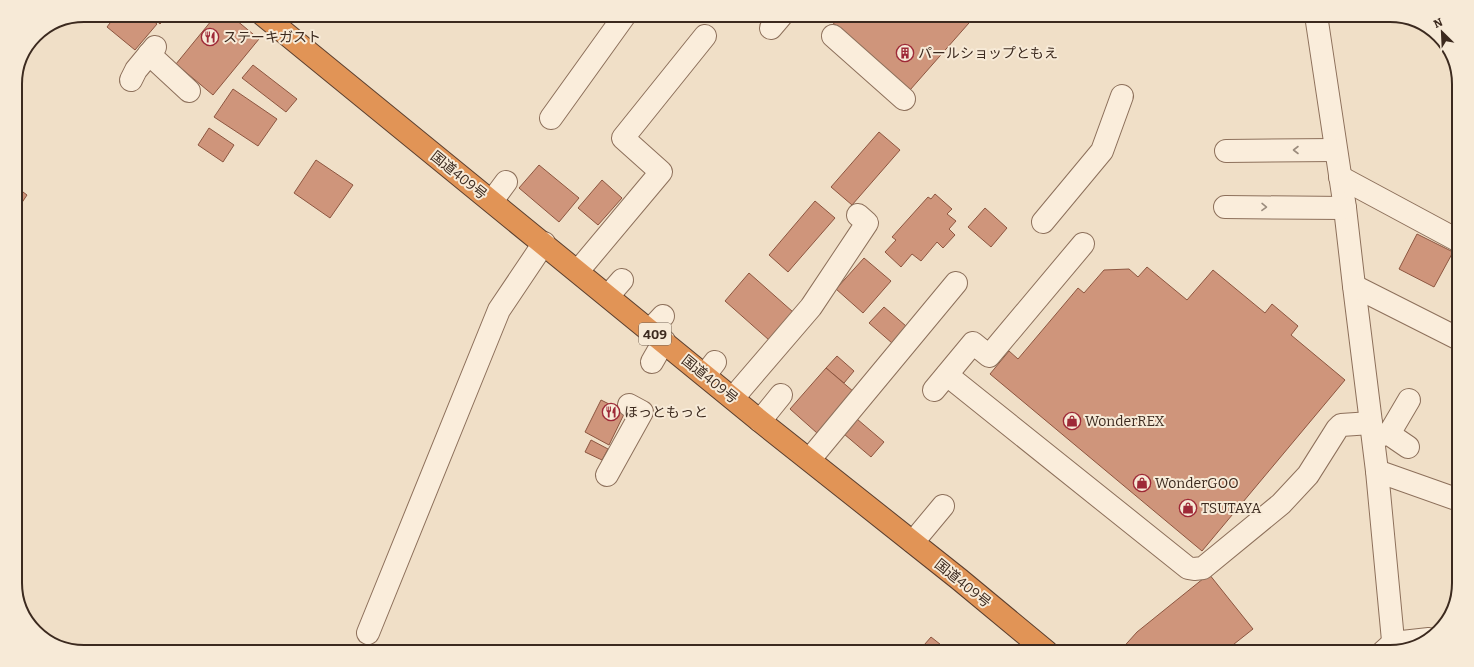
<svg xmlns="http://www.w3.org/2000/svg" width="1474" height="667" font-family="Bitter,'Noto Sans JP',serif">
  <rect width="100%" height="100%" fill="#f0dfc7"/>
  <g fill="#cf957b" stroke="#8d5640">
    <polygon points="116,15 146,15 157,24 135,50 107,27"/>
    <polygon points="150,15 164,15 166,17 160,24"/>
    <polygon points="216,15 230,15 259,39 213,95 176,64"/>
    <polygon points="824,15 976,15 910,90"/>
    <polygon points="253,65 297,99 286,112 242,78"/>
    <polygon points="233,89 277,119 258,146 214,117"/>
    <polygon points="209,128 234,145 223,162 198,145"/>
    <polygon points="879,132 900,150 852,205 831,187"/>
    <polygon points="316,160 353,185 330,218 294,193"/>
    <polygon points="539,165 579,198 559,222 519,188"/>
    <polygon points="602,180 622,198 598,225 578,208"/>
    <polygon points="15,186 27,195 15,213"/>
    <polygon points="935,194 952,209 947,214 956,221 949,229 955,235 943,248 937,242 921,261 912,254 901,267 885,252 896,240 892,237 928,197 931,199"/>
    <polygon points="815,201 835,218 788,272 769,255"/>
    <polygon points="985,208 1007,228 991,247 968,227"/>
    <polygon points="1417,234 1453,252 1434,287 1399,269"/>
    <polygon points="864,258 891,281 863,313 836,289"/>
    <polygon points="1147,267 1187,300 1213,270 1265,313 1272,304 1298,326 1291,335 1345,380 1202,551 990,374 1009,351 1018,359 1078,288 1084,293 1104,270 1129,269 1138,277"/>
    <polygon points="749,273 793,312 769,340 725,301"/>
    <polygon points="884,307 906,326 892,343 869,323"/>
    <polygon points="837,356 854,371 844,383 826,368"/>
    <polygon points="826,368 854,392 817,433 790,409"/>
    <polygon points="601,400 625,412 609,445 585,432"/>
    <polygon points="857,419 884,442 871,457 844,434"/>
    <polygon points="591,440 608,449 602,460 585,452"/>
    <polygon points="1209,574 1253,629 1224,652 1119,652 1137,632"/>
    <polygon points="931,637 950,652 918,652"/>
  </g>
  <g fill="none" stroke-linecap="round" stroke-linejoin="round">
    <defs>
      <g id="minor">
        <polyline points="1316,15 1345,208 1354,286 1377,471 1394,651"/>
        <polyline points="771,28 782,15"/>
        <polyline points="833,36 904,99"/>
        <polyline points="149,54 189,91"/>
        <polyline points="131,80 136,70 155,47"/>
        <polyline points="551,118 625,15"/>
        <polyline points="1226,151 1335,150"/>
        <polyline points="1340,177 1459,241"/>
        <polyline points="492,201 506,182"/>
        <polyline points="1225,207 1345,208"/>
        <polyline points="1043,222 1102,151 1122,96"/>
        <polyline points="578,271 661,172 623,138 705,36"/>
        <polyline points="1354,286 1459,339"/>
        <polyline points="608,296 622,280"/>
        <polyline points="650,330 663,316"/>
        <polyline points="652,362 664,341"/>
        <polyline points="705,375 715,362"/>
        <polyline points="947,375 1188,568 1194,569 1203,568 1281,504 1308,475 1337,429 1341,425 1371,423"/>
        <polyline points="934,390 973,343 989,356 1083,244"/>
        <polyline points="733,398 811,307 867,223 858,215"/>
        <polyline points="760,421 781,395"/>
        <polyline points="1389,434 1409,400"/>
        <polyline points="1373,436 1389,434 1408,447"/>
        <polyline points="810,459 956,283"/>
        <polyline points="1377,471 1459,500"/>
        <polyline points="607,475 642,412 629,405"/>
        <polyline points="913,542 943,506"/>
        <polyline points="368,633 499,310 544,243"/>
        <polyline points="1383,652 1393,643 1429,639"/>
      </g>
      <polyline id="highway" points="263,15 760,421 959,579 1047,652"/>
    </defs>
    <use href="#minor" stroke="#8d705b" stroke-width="24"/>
    <use href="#highway" stroke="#5b3f2f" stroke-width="24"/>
    <use href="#minor" stroke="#faeddb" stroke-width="22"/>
    <use href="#highway" stroke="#e19456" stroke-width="22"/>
  </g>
  <defs><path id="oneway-chevron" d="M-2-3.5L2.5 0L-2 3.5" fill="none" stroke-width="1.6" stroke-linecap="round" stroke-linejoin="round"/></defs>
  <g stroke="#9b8c7d">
    <use href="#oneway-chevron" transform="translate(1296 150) rotate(180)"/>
    <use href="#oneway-chevron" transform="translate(1264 207) rotate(1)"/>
  </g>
  <defs>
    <symbol id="restaurant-ring" viewBox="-11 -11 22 22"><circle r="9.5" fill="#f7ead7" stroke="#9e2937" stroke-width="1.5"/><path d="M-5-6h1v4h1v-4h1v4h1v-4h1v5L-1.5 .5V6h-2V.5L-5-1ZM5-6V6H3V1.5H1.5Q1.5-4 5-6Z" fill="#9e2937"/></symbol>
    <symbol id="building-ring" viewBox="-11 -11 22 22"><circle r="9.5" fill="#f7ead7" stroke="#9e2937" stroke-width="1.5"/><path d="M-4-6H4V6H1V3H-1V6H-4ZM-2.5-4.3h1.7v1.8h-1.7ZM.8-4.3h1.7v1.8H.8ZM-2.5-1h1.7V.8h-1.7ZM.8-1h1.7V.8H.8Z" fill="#9e2937"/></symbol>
    <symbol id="shop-ring" viewBox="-11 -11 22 22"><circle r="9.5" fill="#f7ead7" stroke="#9e2937" stroke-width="1.5"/><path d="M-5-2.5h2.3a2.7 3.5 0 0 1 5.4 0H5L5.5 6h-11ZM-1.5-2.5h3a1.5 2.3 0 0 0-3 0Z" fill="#9e2937"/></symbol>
  </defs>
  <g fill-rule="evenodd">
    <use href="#restaurant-ring" x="200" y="27" width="20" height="20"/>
    <use href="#building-ring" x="895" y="43" width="20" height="20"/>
    <use href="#restaurant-ring" x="601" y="402" width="20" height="20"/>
    <use href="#shop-ring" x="1062" y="411" width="20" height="20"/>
    <use href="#shop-ring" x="1132" y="473" width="20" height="20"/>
    <use href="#shop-ring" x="1178" y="498" width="20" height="20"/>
  </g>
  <g text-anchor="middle" stroke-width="4" stroke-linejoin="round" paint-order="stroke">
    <rect fill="#f7ead7" stroke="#746456" stroke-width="1" x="639" y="323" width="32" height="22" rx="3"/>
    <g font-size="13" font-weight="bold" fill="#3c2a1f">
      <text x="655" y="339">409</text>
    </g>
    <g font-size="14" fill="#3c2a1f" stroke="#f7ead7" text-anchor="start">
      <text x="223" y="42">ステーキガスト</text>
      <text x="918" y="58">パールショップともえ</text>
      <text x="624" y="417">ほっともっと</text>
      <text x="1085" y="426">WonderREX</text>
      <text x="1155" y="488">WonderGOO</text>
      <text x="1201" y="513">TSUTAYA</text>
    </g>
    <g font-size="14" fill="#3c2a1f" stroke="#f7ead7">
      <text transform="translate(459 175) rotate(39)" y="5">国道409号</text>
      <text transform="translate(710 379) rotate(39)" y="5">国道409号</text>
      <text transform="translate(963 583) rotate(39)" y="5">国道409号</text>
    </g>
  </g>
  <path d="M0 0H1474V667H0ZM84 22H1390A62 62 0 0 1 1452 84V583A62 62 0 0 1 1390 645H84A62 62 0 0 1 22 583V84A62 62 0 0 1 84 22Z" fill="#f7ead7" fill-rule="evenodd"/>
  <path fill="none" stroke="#3c2a1f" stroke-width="2" d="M84 22H1390A62 62 0 0 1 1452 84V583A62 62 0 0 1 1390 645H84A62 62 0 0 1 22 583V84A62 62 0 0 1 84 22Z"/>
  <g transform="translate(1442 32) rotate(336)" stroke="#f7ead7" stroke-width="3" paint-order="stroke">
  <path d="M0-3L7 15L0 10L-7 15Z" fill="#3c2a1f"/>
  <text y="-6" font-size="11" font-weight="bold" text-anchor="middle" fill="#3c2a1f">N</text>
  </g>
</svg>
